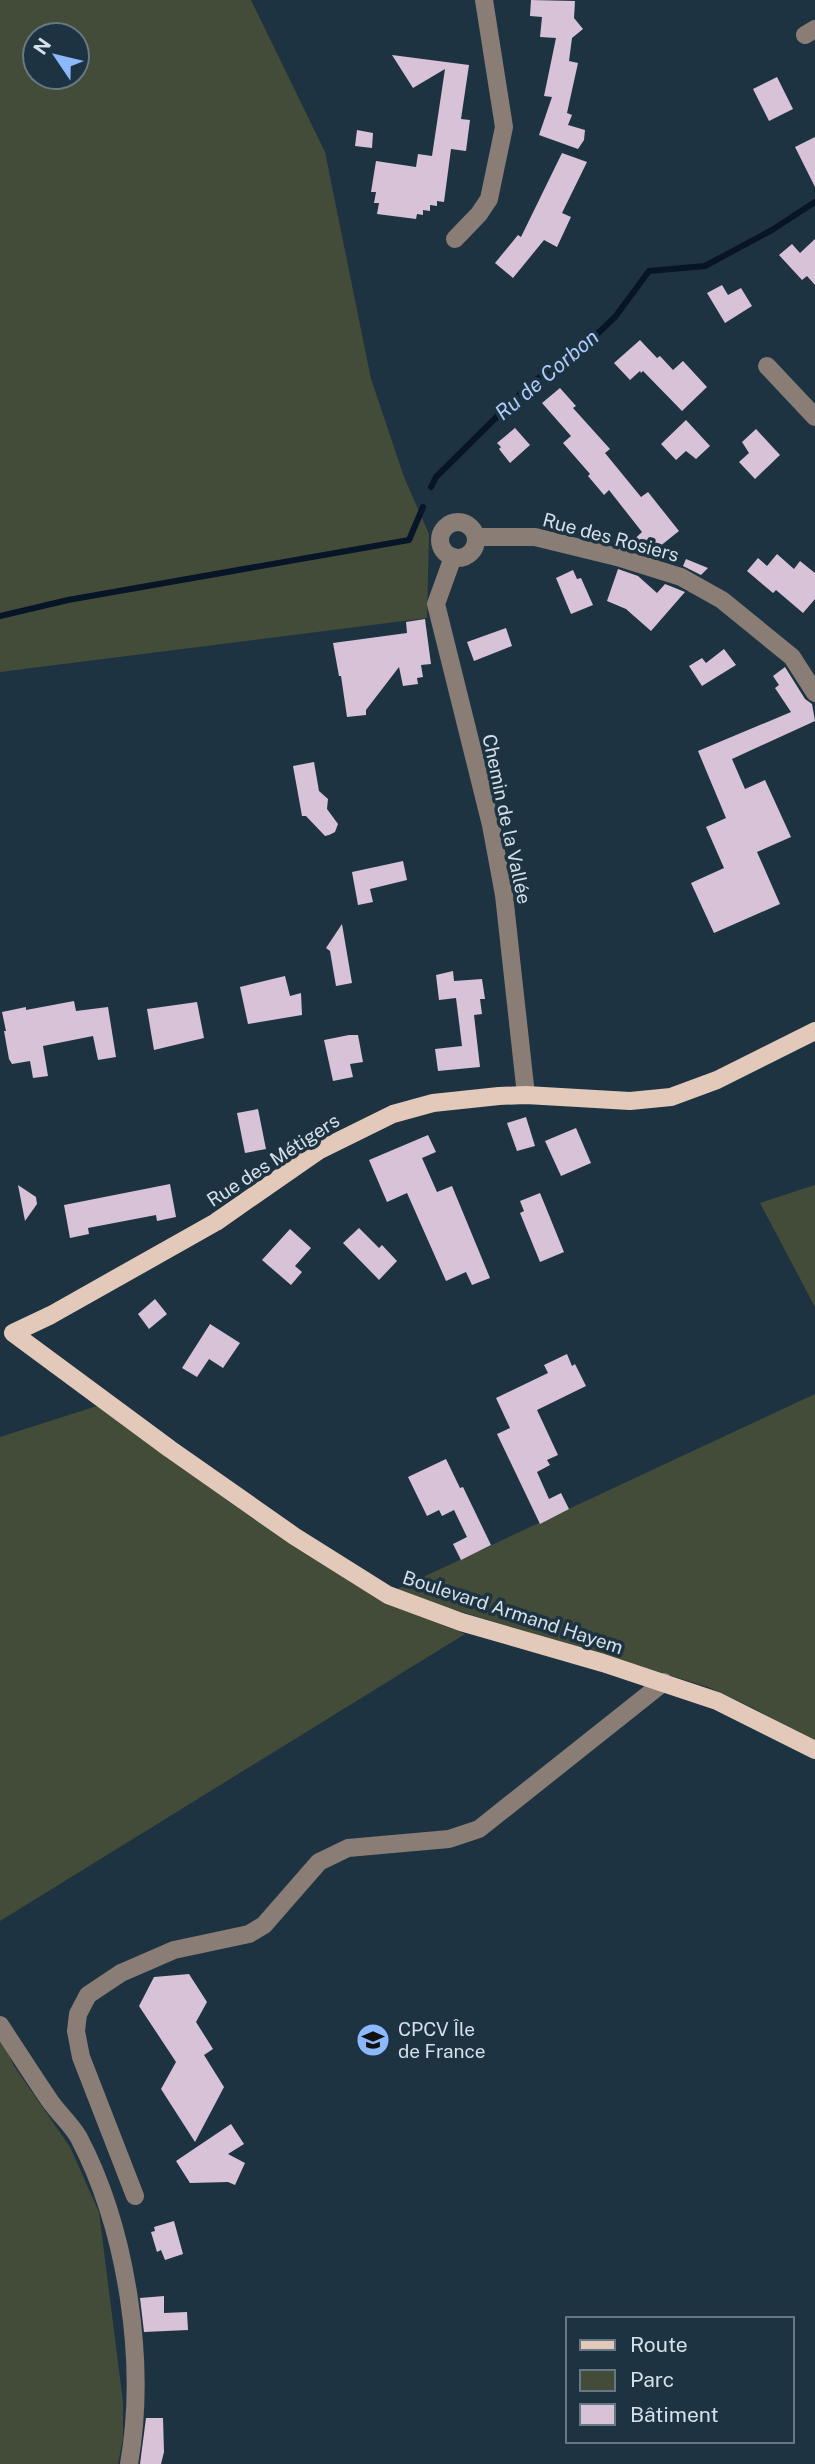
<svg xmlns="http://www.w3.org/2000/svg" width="815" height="2464" font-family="'Public Sans',sans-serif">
  <rect width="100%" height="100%" fill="#1e3341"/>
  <g fill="#434c38" fill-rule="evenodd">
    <path d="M0 0H251L325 152 371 379 404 477 429 534 427 618 0 672ZM77 35V77H35V35Z"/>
    <polygon points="815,1185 815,1307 760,1203"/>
    <polygon points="815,1394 815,1742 753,1708 708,1687 393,1591"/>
    <polygon points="97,1406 285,1541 383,1600 465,1634 0,1921 0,1437"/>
    <polygon points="0,2036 14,2066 70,2147 99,2212 123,2402 123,2438 118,2464 0,2464"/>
  </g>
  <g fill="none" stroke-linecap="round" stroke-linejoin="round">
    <g stroke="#081428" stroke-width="6">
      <polyline points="431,487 436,477 531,383 576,354 615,317 649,271 705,266 772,230 815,202"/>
      <polyline points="0,616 68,600 409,540 423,507"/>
    </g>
  </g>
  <g fill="#d7c2d8">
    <polygon points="531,0 575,1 574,18 583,29 572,38 569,61 578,63 567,113 572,115 568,125 585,130 584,140 578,149 539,135 552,97 544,96 556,38 540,37 542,17 530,16"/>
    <polygon points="392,55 469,65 461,119 470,120 466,151 451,149 444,202 437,201 437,206 430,205 430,211 423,210 423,215 417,214 416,219 377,214 379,203 374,203 376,192 371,192 376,161 416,167 418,154 432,156 445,69 413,88"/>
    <polygon points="777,77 793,109 769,121 753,89"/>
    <polygon points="357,130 373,133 372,148 355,146"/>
    <polygon points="815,137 815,187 795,147"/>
    <polygon points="562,153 587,162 562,213 571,217 557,247 544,240 513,278 495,263 518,235 521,237"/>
    <polygon points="815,239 815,285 807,276 802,280 779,255 792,244 800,253"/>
    <polygon points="722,285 728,295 741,288 752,306 725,323 707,293"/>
    <polygon points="640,340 657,358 660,356 673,370 683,361 707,387 682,411 643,371 641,373 640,371 630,380 614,363"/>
    <polygon points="560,388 576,406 573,408 610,449 605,453 641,497 648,492 679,531 649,555 625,548 642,532 609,490 604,495 588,476 590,474 563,443 571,436 542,403"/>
    <polygon points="686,420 710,446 696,459 686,451 676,460 661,444"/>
    <polygon points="515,428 530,445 510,463 499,449 501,447 497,443"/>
    <polygon points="756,429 780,455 755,479 739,462 749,453 742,442"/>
    <polygon points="777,554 794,569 800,561 815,573 815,599 803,613 776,590 773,593 747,571 758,558 767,566"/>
    <polygon points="686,559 708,568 701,575 683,566"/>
    <polygon points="618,569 638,576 657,593 665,584 685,592 651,631 626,609 607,601"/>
    <polygon points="573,570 577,579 581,578 593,605 571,614 556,578"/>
    <polygon points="425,619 431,664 421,665 423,677 417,678 418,684 403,686 399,667 366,710 366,715 347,717 341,676 339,676 333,643 407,633 406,622"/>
    <polygon points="506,628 512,646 474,661 467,642"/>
    <polygon points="724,649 736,665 702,686 689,666 702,658 706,663"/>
    <polygon points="785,667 805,699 812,704 815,721 732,759 745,789 765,780 791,837 757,852 780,904 714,933 691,883 724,868 706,827 726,818 698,751 791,712 775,688 779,685 773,676"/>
    <polygon points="314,762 319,791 328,799 327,809 338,824 335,832 329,835 325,836 306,816 302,816 293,766"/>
    <polygon points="403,861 407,880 370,889 373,902 358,905 352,872"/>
    <polygon points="342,924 352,983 336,986 330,951 326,948"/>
    <polygon points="453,971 454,981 482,979 485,999 480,999 482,1014 474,1015 480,1067 438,1071 435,1049 462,1046 456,998 439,1000 436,975"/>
    <polygon points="285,976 290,996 301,993 302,1015 248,1024 240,987"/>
    <polygon points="74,1001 76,1011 108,1007 116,1057 98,1060 93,1036 43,1046 48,1076 33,1078 30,1061 12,1064 9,1059 4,1031 6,1031 2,1012 26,1007 26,1010"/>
    <polygon points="197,1002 204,1038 154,1050 147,1009"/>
    <polygon points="349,1035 358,1035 363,1062 350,1064 353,1077 333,1081 324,1040"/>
    <polygon points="258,1109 266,1149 245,1153 237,1113"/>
    <polygon points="526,1117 535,1146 517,1151 507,1123"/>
    <polygon points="576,1128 591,1163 561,1176 545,1141"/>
    <polygon points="428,1135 436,1152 422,1158 437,1192 452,1186 490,1278 472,1285 466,1272 446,1281 407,1193 387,1202 369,1160"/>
    <polygon points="170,1184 176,1217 157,1221 156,1215 88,1228 89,1234 70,1238 64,1205"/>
    <polygon points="18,1185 36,1197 37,1204 25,1221"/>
    <polygon points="540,1193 564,1252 540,1262 520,1213 524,1211 520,1201"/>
    <polygon points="359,1228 379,1248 382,1245 397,1261 379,1280 343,1243"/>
    <polygon points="290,1229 311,1248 295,1266 302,1272 291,1285 262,1260"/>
    <polygon points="155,1299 167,1314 149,1329 138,1314"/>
    <polygon points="210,1324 240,1343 223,1368 209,1359 197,1377 182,1368"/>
    <polygon points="567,1354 572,1366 575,1364 586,1386 537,1410 558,1455 547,1460 550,1465 537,1472 549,1499 561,1493 569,1509 540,1524 497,1434 510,1428 496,1398 548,1373 544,1365"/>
    <polygon points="446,1459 460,1488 463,1487 491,1545 461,1560 453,1544 467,1537 454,1510 442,1516 439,1510 427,1516 408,1477"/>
    <polygon points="189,1974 207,2002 196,2022 213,2049 204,2055 224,2087 195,2142 161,2089 176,2062 139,2006 154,1977"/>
    <polygon points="231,2124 244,2144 228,2154 245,2163 235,2185 228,2182 190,2183 176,2161"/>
    <polygon points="174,2221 183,2254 165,2260 161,2250 157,2252 151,2232 155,2231 154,2227"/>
    <polygon points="164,2296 164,2313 187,2312 188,2330 144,2332 140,2298"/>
    <polygon points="146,2418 163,2418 164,2452 161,2464 140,2464"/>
  </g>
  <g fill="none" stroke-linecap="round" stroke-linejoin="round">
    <g stroke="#897d75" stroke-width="18">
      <polyline points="805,35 815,29"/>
      <polyline points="455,239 479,214 489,199 504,127 484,0"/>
      <polyline points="767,366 815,417"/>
      <circle cx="458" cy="540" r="18"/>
      <polyline points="476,537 535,537 617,557 681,577 722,600 792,657 815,693"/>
      <polyline points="453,557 436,604 491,825 504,895 526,1095"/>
      <path d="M0 2025C17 2051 33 2076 50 2101 59 2114 72 2125 79 2138 127 2230 147 2362 129 2464"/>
      <polyline points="135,2196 81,2057 76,2031 78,2014 88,1995 121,1973 174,1950 249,1934 264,1925 319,1862 348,1848 449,1839 479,1829 664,1682"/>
    </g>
    <polyline stroke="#e3c9b9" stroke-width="18" points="815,1031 717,1080 671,1097 630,1101 526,1095 499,1096 433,1103 393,1114 318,1151 216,1222 51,1315 13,1333 170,1449 294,1536 388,1595 461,1622 603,1663 717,1701 815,1750"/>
  </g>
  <defs>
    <symbol id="school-disc" viewBox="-11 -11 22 22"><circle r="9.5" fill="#8cb9fc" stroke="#1e3341"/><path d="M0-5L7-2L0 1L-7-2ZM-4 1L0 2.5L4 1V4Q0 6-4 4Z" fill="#111"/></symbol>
  </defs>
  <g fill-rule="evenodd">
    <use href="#school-disc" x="354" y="2021" width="38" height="38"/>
  </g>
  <g text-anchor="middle" stroke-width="7" stroke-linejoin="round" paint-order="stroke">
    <g font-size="19" fill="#d4e0ea" stroke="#1e3341">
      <text transform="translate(611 537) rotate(15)" y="7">Rue des Rosiers</text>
      <text transform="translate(507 819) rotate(78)" y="7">Chemin de la Vallée</text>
      <text transform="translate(273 1160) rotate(-33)" y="7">Rue des Métigers</text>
      <text transform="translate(513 1612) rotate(18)" y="7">Boulevard Armand Hayem</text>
    </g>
    <g font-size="19" fill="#d4e0ea" stroke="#1e3341" text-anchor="start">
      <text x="398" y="2036">CPCV Île<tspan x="398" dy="22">de France</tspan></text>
    </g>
    <g font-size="21" font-style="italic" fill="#aeccfa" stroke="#1e3341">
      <text transform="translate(547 375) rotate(-40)" y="7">Ru de Corbon</text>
    </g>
  </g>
  <rect x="566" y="2317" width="228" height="126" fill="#1e3341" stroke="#677885" stroke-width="2"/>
  <rect x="580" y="2340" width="35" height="10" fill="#e3c9b9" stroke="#677885" stroke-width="2"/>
  <text x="630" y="2352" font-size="21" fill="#d4e0ea">Route</text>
  <rect x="580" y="2370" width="35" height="21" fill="#434c38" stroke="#677885" stroke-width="2"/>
  <text x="630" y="2387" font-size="21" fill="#d4e0ea">Parc</text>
  <rect x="580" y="2404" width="35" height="21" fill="#d7c2d8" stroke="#677885" stroke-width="2"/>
  <text x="630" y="2422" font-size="21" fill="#d4e0ea">Bâtiment</text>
  <g transform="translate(56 56) rotate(305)"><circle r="33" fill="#1e3341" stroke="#677885" stroke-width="2"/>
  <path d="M0-5L12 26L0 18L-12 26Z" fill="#8cb9fc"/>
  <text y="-10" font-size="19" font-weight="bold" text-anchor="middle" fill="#d4e0ea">N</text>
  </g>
</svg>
